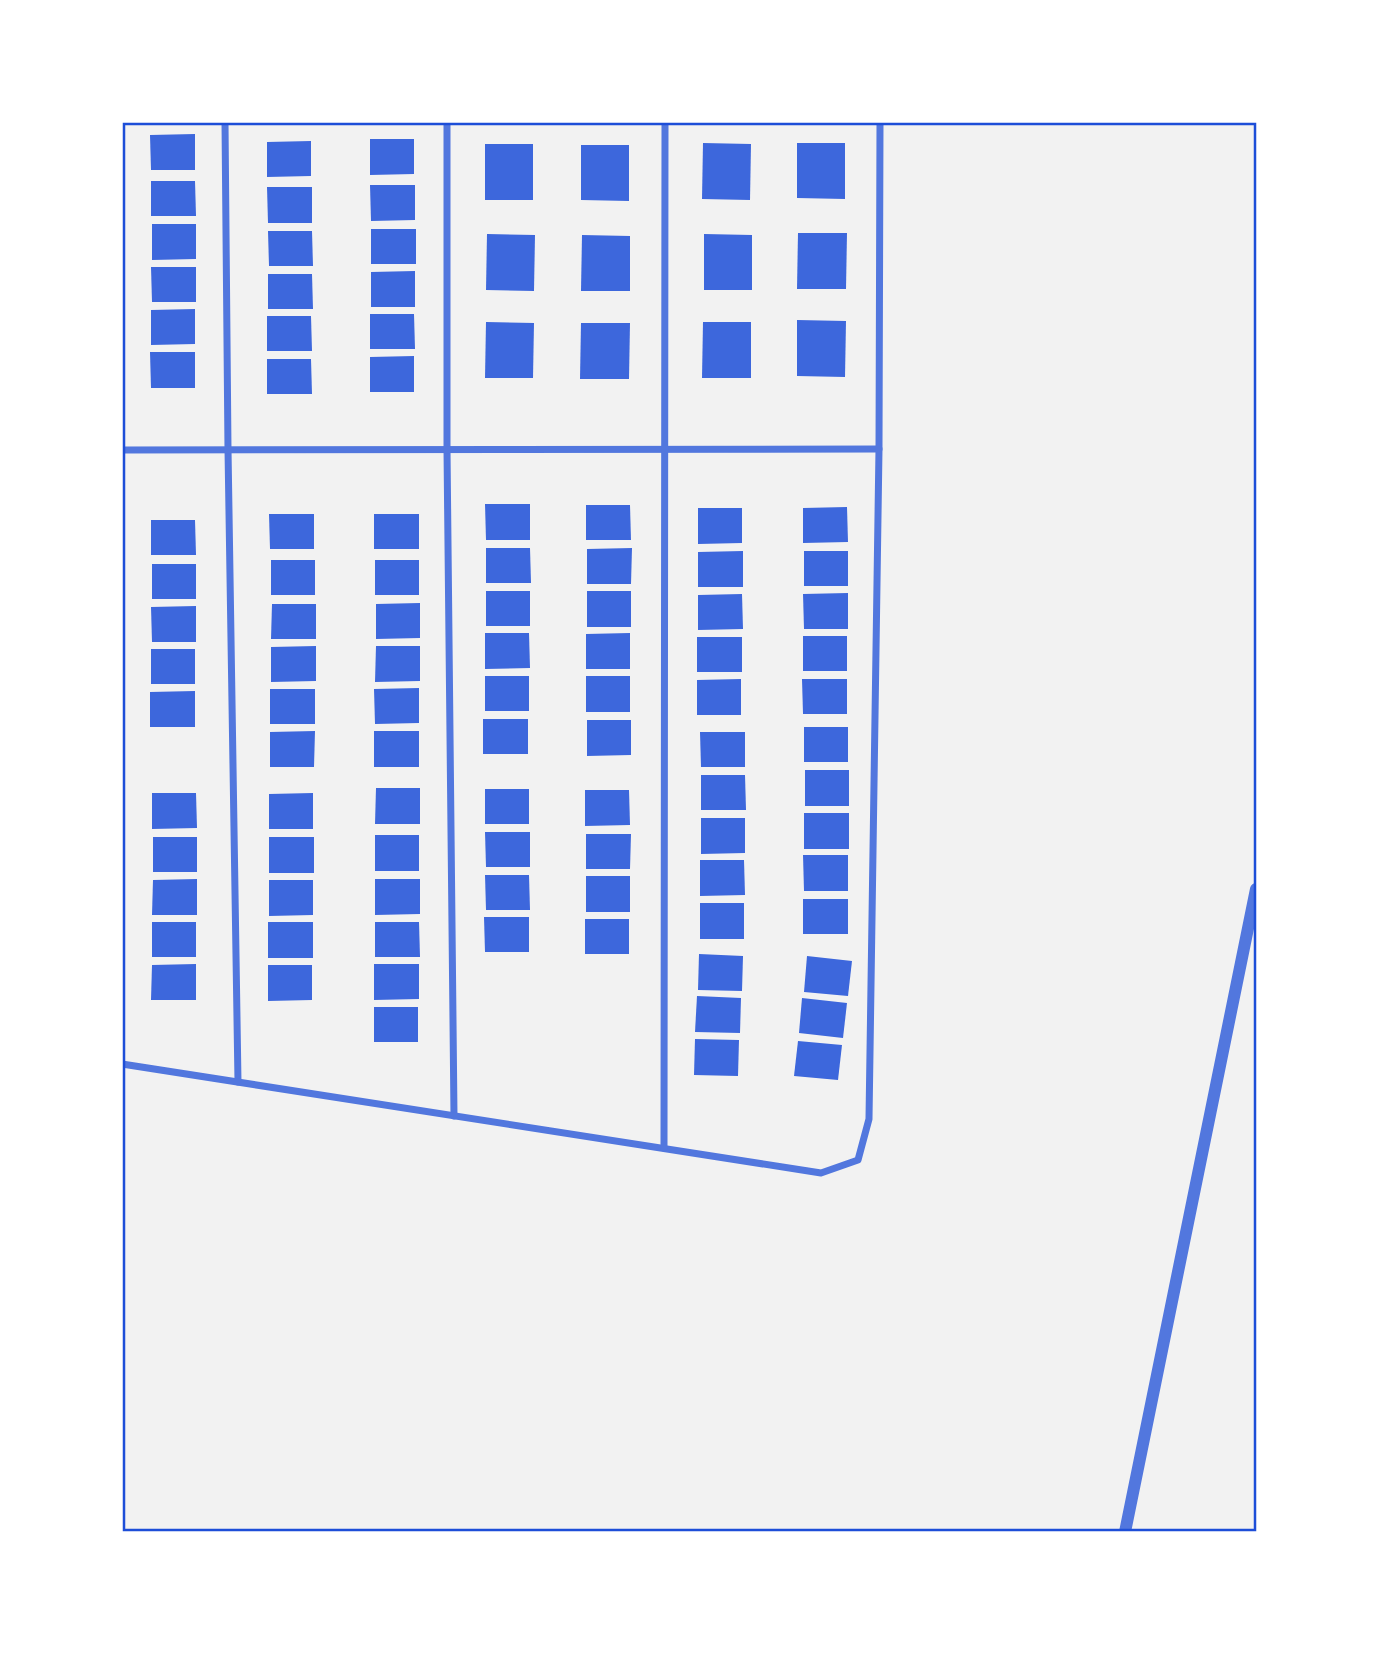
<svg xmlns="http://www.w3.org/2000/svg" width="1379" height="1654" font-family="'DM Sans',sans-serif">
  <rect width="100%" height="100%" fill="#f2f2f2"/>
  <g fill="#3d67dc">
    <polygon points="195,134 195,170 151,170 150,135"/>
    <polygon points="370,139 414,139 414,174 370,175"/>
    <polygon points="311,141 311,176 267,177 267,142"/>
    <polygon points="703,143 751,144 750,200 702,199"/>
    <polygon points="797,143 845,143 845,199 797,198"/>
    <rect x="485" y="144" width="48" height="56"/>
    <polygon points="581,145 629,145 629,201 581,200"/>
    <polygon points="151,181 195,181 196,216 151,216"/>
    <polygon points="370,185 415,185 415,220 371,221"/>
    <polygon points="267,187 312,187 312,223 268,223"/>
    <polygon points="152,224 196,224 196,259 152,260"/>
    <rect x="371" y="229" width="45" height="35"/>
    <polygon points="268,231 312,231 313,266 269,266"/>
    <polygon points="798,233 847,233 846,289 797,289"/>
    <polygon points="487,234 535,235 534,291 486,290"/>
    <polygon points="704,234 752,235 752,290 704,290"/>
    <polygon points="582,235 630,236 630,291 581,291"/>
    <polygon points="151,267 196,267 196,302 152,302"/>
    <polygon points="415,271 415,307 371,307 371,272"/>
    <polygon points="268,274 312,274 313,309 268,309"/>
    <polygon points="195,309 195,344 151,345 151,310"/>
    <polygon points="370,314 414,314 415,349 370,349"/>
    <polygon points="267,316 311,316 312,351 267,351"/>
    <polygon points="797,320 846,321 845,377 797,376"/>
    <polygon points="486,322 534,323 533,378 485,378"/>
    <polygon points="703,322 751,322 751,378 702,378"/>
    <polygon points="581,323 630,323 629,379 580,379"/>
    <polygon points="150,352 195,352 195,388 151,388"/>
    <polygon points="414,356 414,392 370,392 370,357"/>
    <polygon points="267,359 311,359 312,394 267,394"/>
    <polygon points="485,504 530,504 530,540 486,540"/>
    <polygon points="586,505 630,505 631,540 586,540"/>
    <polygon points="847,507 848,542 803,543 803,508"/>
    <polygon points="698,508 742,508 742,543 698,544"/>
    <polygon points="269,514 314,514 314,549 270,549"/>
    <rect x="374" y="514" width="45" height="35"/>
    <polygon points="151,520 195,520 196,555 151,555"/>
    <polygon points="486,548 530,548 531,583 486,583"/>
    <polygon points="632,548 631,584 587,584 587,549"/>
    <polygon points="743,551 743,587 698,587 698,552"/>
    <rect x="804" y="551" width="44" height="35"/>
    <rect x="271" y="560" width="44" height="35"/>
    <rect x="375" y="560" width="44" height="35"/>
    <rect x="152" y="564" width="44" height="35"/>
    <rect x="486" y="591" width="44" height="35"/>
    <rect x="587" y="591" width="44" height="36"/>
    <polygon points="848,593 848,629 804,629 803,594"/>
    <polygon points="742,594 743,629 698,630 698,595"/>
    <polygon points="420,603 420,638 376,639 376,604"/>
    <polygon points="272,604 316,604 316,639 271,639"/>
    <polygon points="196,606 196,642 152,642 151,607"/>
    <polygon points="485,633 529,633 530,668 485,669"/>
    <polygon points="630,633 630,669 586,669 586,634"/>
    <rect x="803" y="636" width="44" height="35"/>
    <rect x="697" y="637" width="45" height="35"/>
    <polygon points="316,646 316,681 271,682 271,647"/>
    <polygon points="376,646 420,646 420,681 375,682"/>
    <rect x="151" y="649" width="44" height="35"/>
    <rect x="485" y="676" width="44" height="35"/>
    <rect x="586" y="676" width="44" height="36"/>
    <polygon points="741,679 741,715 697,715 697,680"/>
    <polygon points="802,679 847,679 847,714 803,714"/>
    <polygon points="419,688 419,723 375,724 374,689"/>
    <rect x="270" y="689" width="45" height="35"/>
    <polygon points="195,691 195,727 150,727 150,692"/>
    <rect x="483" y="719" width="45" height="35"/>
    <polygon points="587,720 631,720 631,755 587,756"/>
    <rect x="804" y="727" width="44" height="35"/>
    <polygon points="315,731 314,767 270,767 270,732"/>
    <rect x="374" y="731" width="45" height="36"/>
    <polygon points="700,732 745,732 745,767 701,767"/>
    <rect x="805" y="770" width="44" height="36"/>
    <polygon points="701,775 745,775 746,810 701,810"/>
    <polygon points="376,788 420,788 420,824 375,824"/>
    <rect x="485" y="789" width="44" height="35"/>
    <polygon points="585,790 629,790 630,825 585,826"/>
    <polygon points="152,793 196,793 197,828 152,829"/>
    <polygon points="313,793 313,829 269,829 269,794"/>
    <rect x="804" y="813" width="45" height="36"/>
    <polygon points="701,818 745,818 745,853 701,854"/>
    <polygon points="485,832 530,832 530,867 486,867"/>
    <polygon points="586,834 631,834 630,869 586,869"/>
    <rect x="375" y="835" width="44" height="36"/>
    <rect x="153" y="837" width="44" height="35"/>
    <rect x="269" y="837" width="45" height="36"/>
    <polygon points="803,855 848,855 848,891 804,891"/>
    <polygon points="700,860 744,860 745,895 700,896"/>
    <polygon points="485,875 529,875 530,910 486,910"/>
    <rect x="586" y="876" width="44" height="36"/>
    <polygon points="197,879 197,915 152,915 153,880"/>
    <polygon points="375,879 420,879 420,914 375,915"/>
    <polygon points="269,880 313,880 313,915 269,916"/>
    <rect x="803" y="899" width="45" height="35"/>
    <rect x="700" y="903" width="44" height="36"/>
    <polygon points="484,917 529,917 529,952 485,952"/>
    <rect x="585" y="919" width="44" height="35"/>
    <rect x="152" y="922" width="44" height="35"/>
    <rect x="268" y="922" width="45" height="36"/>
    <polygon points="375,922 419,922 420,957 375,957"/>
    <polygon points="699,954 743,956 742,991 698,990"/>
    <polygon points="807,956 852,961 848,996 804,992"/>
    <polygon points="196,964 196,1000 151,1000 152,965"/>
    <polygon points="374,964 419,964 419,999 374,1000"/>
    <polygon points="268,965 312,965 312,1000 268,1001"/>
    <polygon points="697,996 741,998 740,1033 695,1032"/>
    <polygon points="802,998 847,1003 843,1038 799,1033"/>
    <rect x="374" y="1007" width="44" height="35"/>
    <polygon points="695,1039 739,1040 738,1076 694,1075"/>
    <polygon points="798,1041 842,1045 838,1080 794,1076"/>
  </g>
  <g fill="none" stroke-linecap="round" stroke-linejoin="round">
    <g stroke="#5277de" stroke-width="7">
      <polyline points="225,122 228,449 238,1082"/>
      <polyline points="447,122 447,449 454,1116"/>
      <polyline points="122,450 879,449"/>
      <polyline points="122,1064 821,1173 858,1160 869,1119 879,449 880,122"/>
      <polyline points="664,1148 665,122"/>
    </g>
    <polyline stroke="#5277de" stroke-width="12" points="1125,1532 1256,889"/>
  </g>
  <rect width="1379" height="1654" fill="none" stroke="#ffffff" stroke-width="248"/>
  <rect x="124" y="124" width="1131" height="1406" fill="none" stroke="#1d4ed8" stroke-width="2.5"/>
</svg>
